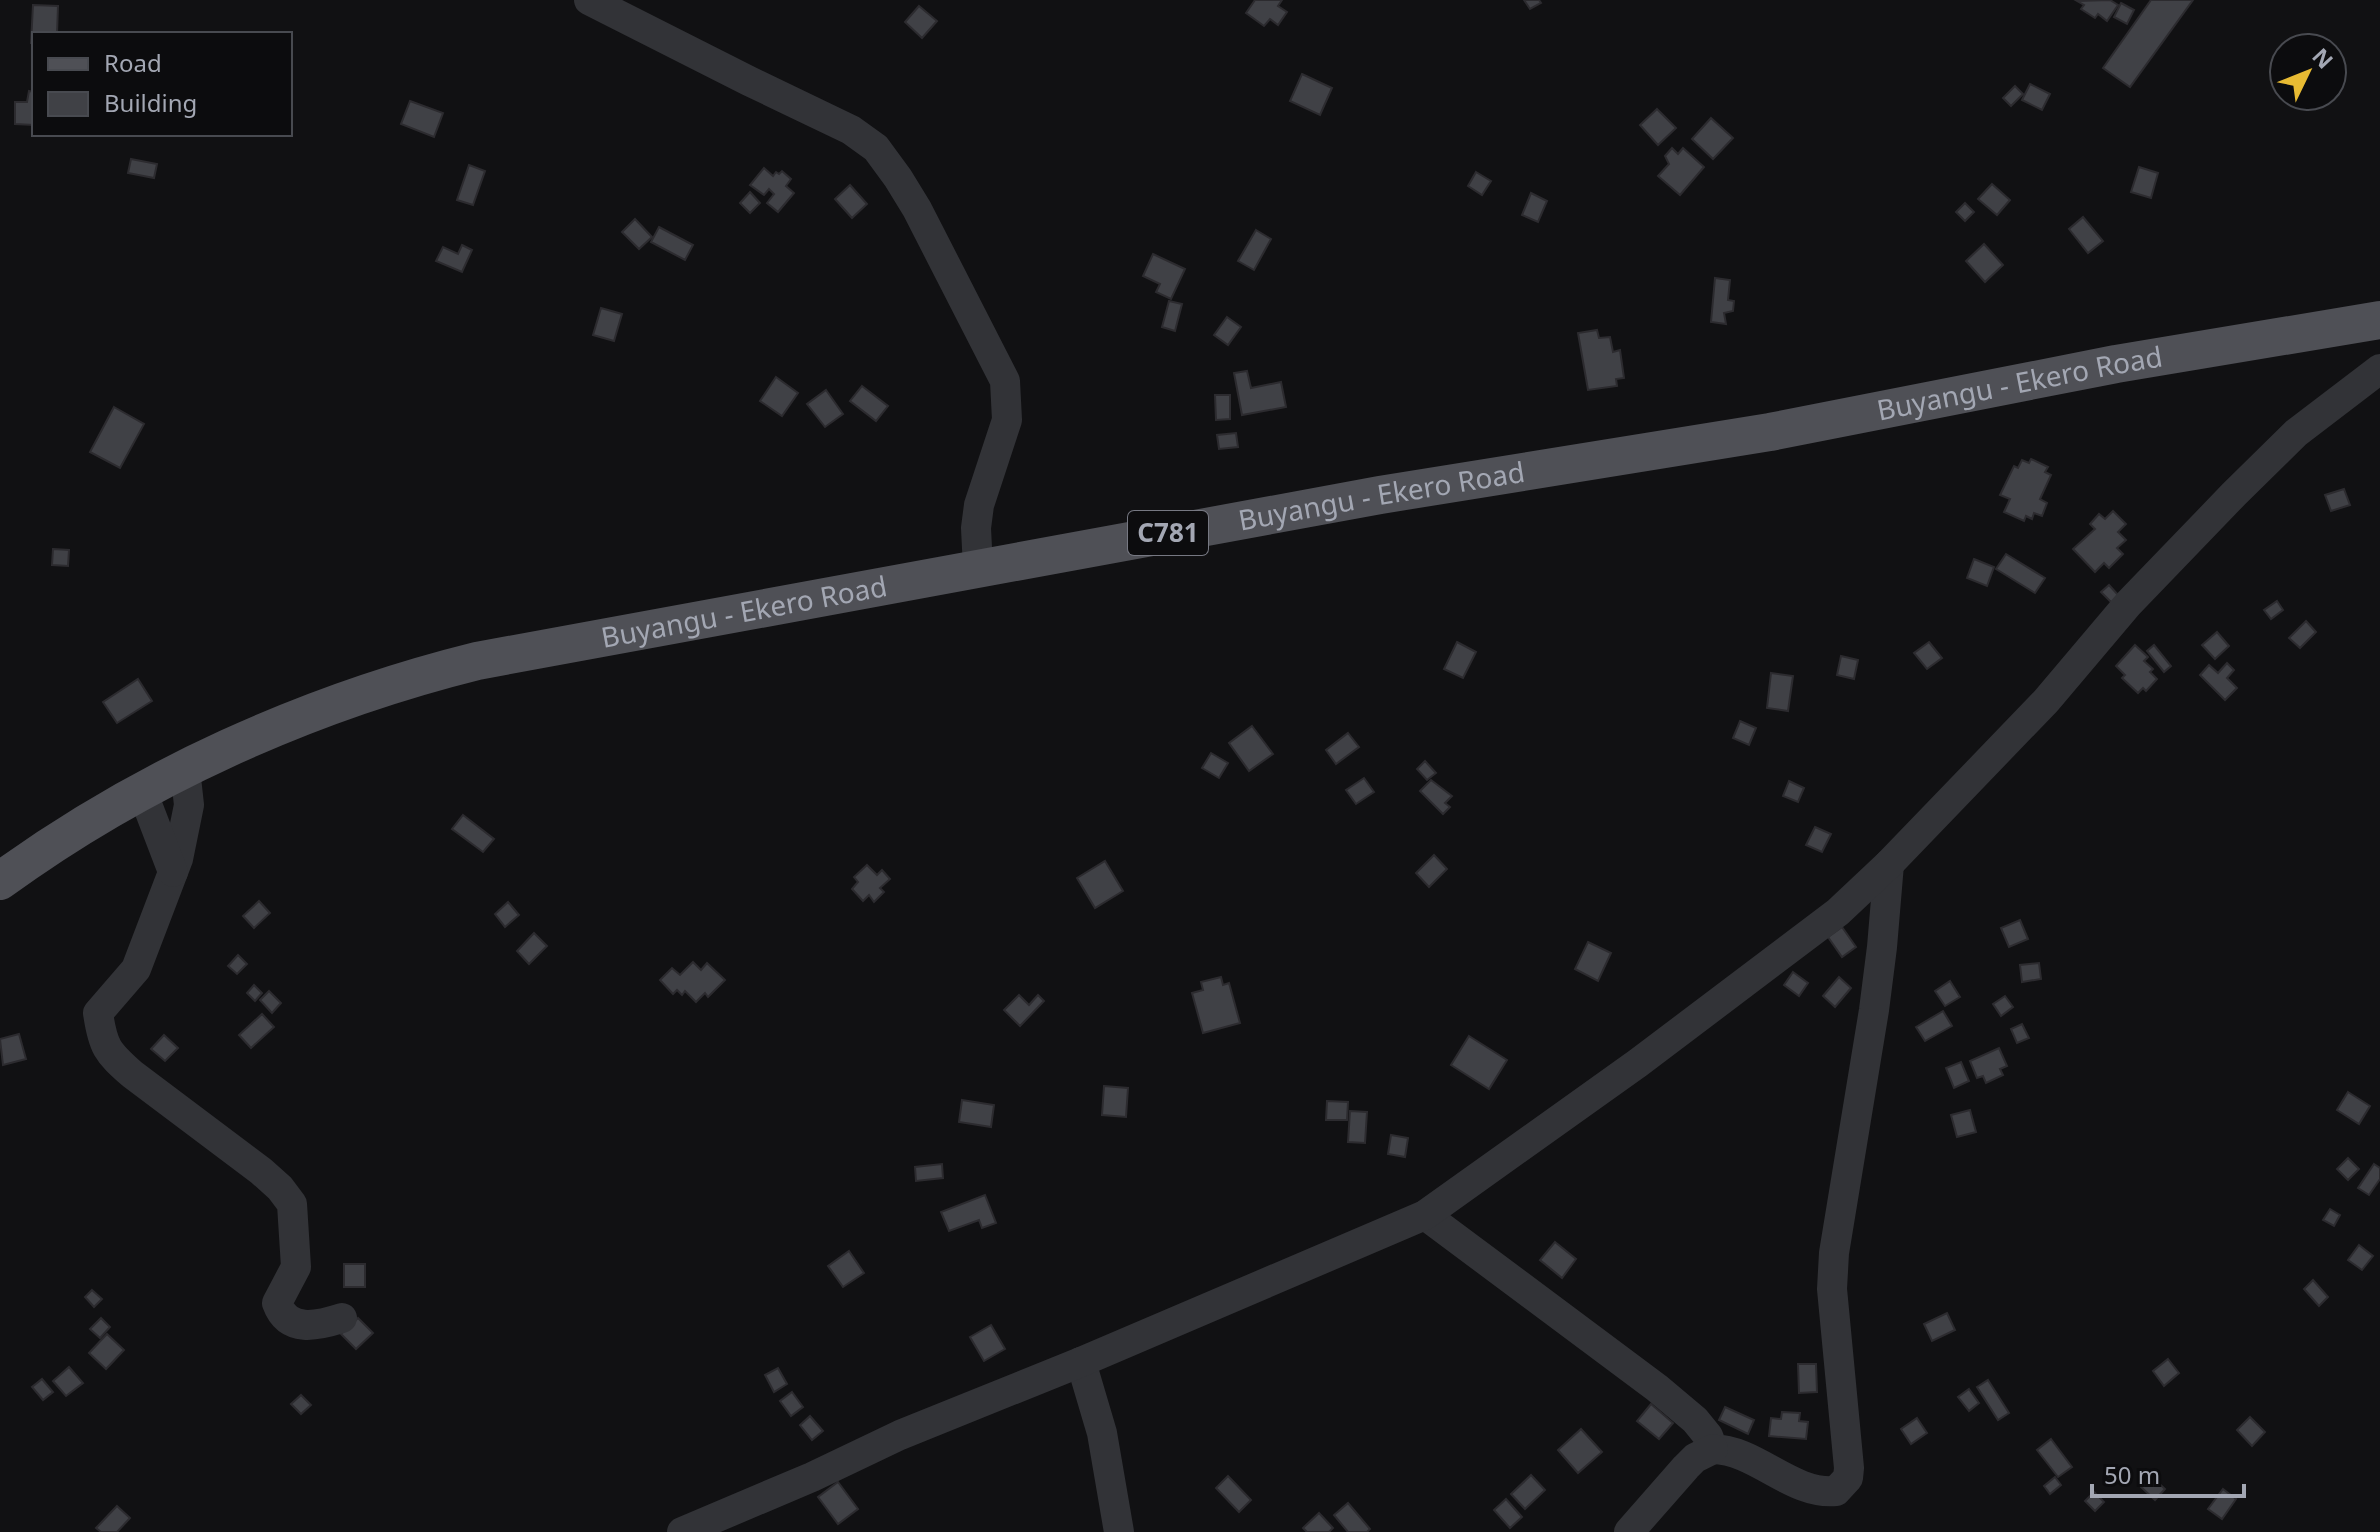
<svg xmlns="http://www.w3.org/2000/svg" width="2380" height="1532" font-family="'Noto Sans',sans-serif">
  <rect width="100%" height="100%" fill="#111113"/>
  <g fill="#404146" stroke="#2c2b2f" stroke-width="2">
    <polygon points="1255,0 1282,0 1278,6 1287,12 1278,25 1270,19 1264,26 1246,13"/>
    <polygon points="1524,0 1539,0 1541,3 1530,9"/>
    <polygon points="2110,0 2118,5 2107,21 2098,14 2095,18 2081,9 2084,5 2077,1"/>
    <polygon points="2151,0 2193,0 2130,87 2103,68"/>
    <polygon points="2121,3 2134,10 2127,24 2114,17"/>
    <polygon points="33,5 58,6 57,34 34,34 34,43 31,43"/>
    <polygon points="919,6 937,21 922,38 905,22"/>
    <polygon points="1302,74 1332,88 1320,115 1290,101"/>
    <polygon points="2030,84 2050,94 2042,110 2022,100"/>
    <polygon points="2015,86 2023,94 2011,106 2003,98"/>
    <polygon points="29,91 34,92 34,125 15,124 15,102 27,102"/>
    <polygon points="410,101 443,113 434,137 401,124"/>
    <polygon points="1657,109 1676,128 1658,145 1640,125"/>
    <polygon points="1711,118 1733,138 1713,159 1692,139"/>
    <polygon points="1672,148 1678,154 1683,148 1704,167 1680,195 1658,176 1669,164 1665,156"/>
    <polygon points="131,159 157,164 154,178 128,173"/>
    <polygon points="469,165 485,171 473,205 457,200"/>
    <polygon points="2139,167 2158,173 2151,198 2131,192"/>
    <polygon points="764,168 773,176 776,172 779,174 782,171 791,179 786,186 794,193 778,212 767,203 774,194 769,189 764,195 750,185"/>
    <polygon points="1476,172 1491,181 1482,195 1468,186"/>
    <polygon points="1992,184 2010,200 1997,215 1978,199"/>
    <polygon points="850,185 867,204 852,218 835,199"/>
    <polygon points="750,192 760,203 750,213 740,203"/>
    <polygon points="1531,193 1547,201 1538,222 1522,215"/>
    <polygon points="1965,203 1974,212 1965,221 1956,212"/>
    <polygon points="2083,217 2103,241 2088,253 2069,229"/>
    <polygon points="635,219 652,237 639,249 622,232"/>
    <polygon points="659,227 693,245 685,260 651,242"/>
    <polygon points="1256,230 1271,239 1254,270 1238,261"/>
    <polygon points="1984,244 2003,265 1985,282 1966,261"/>
    <polygon points="462,245 472,250 462,272 436,261 443,247 458,254"/>
    <polygon points="1153,254 1185,269 1171,299 1156,292 1160,284 1143,276"/>
    <polygon points="1715,278 1730,280 1728,300 1734,301 1733,311 1724,313 1726,324 1711,322"/>
    <polygon points="1169,301 1182,304 1175,331 1162,327"/>
    <polygon points="601,308 622,314 614,341 593,335"/>
    <polygon points="1227,317 1241,327 1228,345 1214,335"/>
    <polygon points="1597,330 1599,338 1610,337 1613,352 1620,350 1624,378 1616,379 1617,386 1588,390 1578,333"/>
    <polygon points="1247,371 1251,388 1281,382 1286,407 1242,415 1234,373"/>
    <polygon points="776,377 798,393 782,416 760,401"/>
    <polygon points="862,386 888,406 876,421 850,401"/>
    <polygon points="826,390 843,414 825,427 807,404"/>
    <polygon points="1215,395 1230,395 1230,419 1216,420"/>
    <polygon points="114,407 144,424 120,468 90,452"/>
    <polygon points="1236,433 1238,447 1219,449 1217,435"/>
    <polygon points="2031,459 2048,467 2045,472 2051,475 2040,499 2047,503 2042,516 2034,513 2032,519 2026,516 2024,521 2004,512 2010,499 2000,495 2014,466 2018,468 2022,460 2029,463"/>
    <polygon points="2344,489 2350,505 2331,511 2325,495"/>
    <polygon points="2113,511 2126,524 2118,532 2126,540 2117,548 2123,554 2109,568 2104,563 2095,572 2073,549 2095,529 2090,524 2099,514 2105,519"/>
    <polygon points="53,549 69,550 68,566 52,565"/>
    <polygon points="2006,554 2045,578 2035,593 1996,569"/>
    <polygon points="1974,559 1994,567 1987,586 1967,578"/>
    <polygon points="2109,585 2119,596 2112,603 2101,592"/>
    <polygon points="2277,601 2283,610 2271,619 2264,610"/>
    <polygon points="2306,621 2316,632 2300,648 2289,638"/>
    <polygon points="2217,632 2229,646 2215,659 2202,645"/>
    <polygon points="1457,642 1476,652 1463,678 1444,669"/>
    <polygon points="1929,642 1942,658 1927,669 1914,653"/>
    <polygon points="2135,645 2148,657 2144,661 2153,669 2150,672 2157,679 2146,691 2143,688 2138,693 2122,678 2125,675 2116,666"/>
    <polygon points="2154,645 2171,666 2164,672 2147,651"/>
    <polygon points="1841,656 1858,660 1854,679 1837,675"/>
    <polygon points="2227,663 2234,670 2227,678 2237,688 2225,700 2200,675 2209,665 2218,673"/>
    <polygon points="1771,673 1793,676 1788,711 1767,708"/>
    <polygon points="138,679 152,701 117,723 103,702"/>
    <polygon points="1740,721 1756,728 1749,745 1733,738"/>
    <polygon points="1252,726 1273,754 1249,771 1229,743"/>
    <polygon points="1348,733 1359,747 1336,764 1326,750"/>
    <polygon points="1211,753 1228,763 1219,778 1202,768"/>
    <polygon points="1425,761 1436,773 1427,780 1417,769"/>
    <polygon points="1364,778 1374,792 1356,804 1346,790"/>
    <polygon points="1431,780 1452,796 1445,803 1450,807 1443,814 1420,791"/>
    <polygon points="1789,781 1804,788 1798,802 1783,796"/>
    <polygon points="463,815 494,839 483,852 452,829"/>
    <polygon points="1815,827 1831,834 1822,852 1806,845"/>
    <polygon points="1434,855 1447,869 1429,887 1416,873"/>
    <polygon points="1105,861 1123,891 1095,908 1077,878"/>
    <polygon points="867,865 877,875 882,870 890,879 880,888 884,892 874,902 869,895 863,901 852,889 858,882 854,877"/>
    <polygon points="259,901 270,913 254,928 243,916"/>
    <polygon points="508,902 519,915 505,927 495,914"/>
    <polygon points="2020,920 2028,939 2009,947 2001,928"/>
    <polygon points="1842,927 1856,947 1842,957 1828,937"/>
    <polygon points="534,933 547,946 529,964 517,951"/>
    <polygon points="1588,942 1611,953 1598,981 1575,969"/>
    <polygon points="238,955 247,964 237,974 228,966"/>
    <polygon points="693,962 701,970 707,963 725,980 708,997 705,993 696,1002 685,991 682,995 677,990 673,994 660,980 672,968 680,975"/>
    <polygon points="2039,963 2041,979 2022,982 2020,965"/>
    <polygon points="1793,972 1808,983 1799,996 1784,985"/>
    <polygon points="1221,977 1223,985 1229,983 1240,1023 1203,1033 1192,993 1203,990 1201,982"/>
    <polygon points="1839,977 1851,988 1835,1007 1823,996"/>
    <polygon points="1950,981 1960,997 1945,1006 1935,991"/>
    <polygon points="254,985 262,993 255,1001 247,993"/>
    <polygon points="269,991 281,1003 272,1013 260,1000"/>
    <polygon points="1019,995 1029,1005 1038,995 1044,1001 1020,1026 1004,1010"/>
    <polygon points="2005,996 2013,1007 2001,1016 1993,1004"/>
    <polygon points="1943,1011 1952,1026 1925,1041 1916,1027"/>
    <polygon points="262,1014 274,1027 251,1048 239,1035"/>
    <polygon points="2022,1024 2029,1038 2017,1043 2011,1029"/>
    <polygon points="19,1034 26,1059 3,1065 0,1039"/>
    <polygon points="164,1035 178,1048 165,1061 151,1049"/>
    <polygon points="1469,1036 1507,1060 1489,1089 1451,1065"/>
    <polygon points="1999,1048 2007,1066 2000,1069 2003,1075 1986,1083 1983,1076 1977,1078 1970,1061"/>
    <polygon points="1961,1062 1969,1081 1954,1088 1946,1068"/>
    <polygon points="1104,1086 1128,1088 1126,1117 1102,1115"/>
    <polygon points="2348,1092 2370,1106 2359,1124 2337,1110"/>
    <polygon points="962,1100 994,1105 991,1127 959,1122"/>
    <polygon points="1327,1101 1348,1102 1347,1120 1326,1120"/>
    <polygon points="1970,1110 1976,1132 1957,1137 1951,1115"/>
    <polygon points="1350,1111 1367,1112 1365,1143 1348,1142"/>
    <polygon points="1391,1135 1408,1138 1405,1157 1388,1154"/>
    <polygon points="2348,1158 2359,1169 2348,1180 2337,1169"/>
    <polygon points="942,1164 943,1178 916,1181 915,1167"/>
    <polygon points="2374,1164 2380,1168 2380,1179 2369,1195 2358,1188"/>
    <polygon points="985,1195 996,1223 982,1228 979,1220 949,1231 941,1212"/>
    <polygon points="2330,1209 2340,1215 2334,1226 2323,1220"/>
    <polygon points="1555,1242 1576,1259 1562,1278 1540,1260"/>
    <polygon points="2359,1245 2373,1256 2362,1270 2348,1260"/>
    <polygon points="849,1251 864,1273 843,1287 828,1266"/>
    <rect x="344" y="1264" width="21" height="23"/>
    <polygon points="2313,1280 2328,1297 2319,1306 2304,1289"/>
    <polygon points="92,1290 102,1299 94,1307 85,1297"/>
    <polygon points="1947,1313 1955,1330 1932,1341 1924,1324"/>
    <polygon points="101,1318 110,1327 100,1338 90,1329"/>
    <polygon points="358,1318 373,1333 356,1349 341,1334"/>
    <polygon points="991,1325 1005,1349 984,1361 970,1337"/>
    <polygon points="107,1334 124,1350 106,1369 89,1353"/>
    <polygon points="2168,1359 2179,1373 2164,1386 2153,1371"/>
    <polygon points="1798,1364 1816,1364 1817,1392 1799,1393"/>
    <polygon points="69,1367 83,1383 66,1396 53,1381"/>
    <polygon points="778,1368 787,1384 774,1392 765,1375"/>
    <polygon points="42,1379 53,1392 43,1400 32,1387"/>
    <polygon points="1988,1380 2009,1413 1998,1420 1977,1387"/>
    <polygon points="1969,1389 1979,1403 1969,1411 1958,1397"/>
    <polygon points="792,1392 803,1407 791,1416 780,1401"/>
    <polygon points="301,1395 311,1405 301,1414 291,1404"/>
    <polygon points="1651,1404 1673,1423 1659,1439 1637,1421"/>
    <polygon points="1725,1407 1754,1420 1748,1434 1719,1420"/>
    <polygon points="1782,1412 1800,1413 1799,1421 1808,1422 1806,1439 1769,1436 1771,1418 1781,1419"/>
    <polygon points="810,1416 823,1431 812,1440 800,1425"/>
    <polygon points="2250,1417 2265,1432 2252,1446 2237,1430"/>
    <polygon points="1917,1418 1927,1433 1911,1444 1901,1429"/>
    <polygon points="1581,1429 1602,1452 1578,1473 1558,1450"/>
    <polygon points="2051,1439 2072,1467 2058,1477 2037,1450"/>
    <polygon points="1531,1475 1545,1490 1525,1509 1511,1494"/>
    <polygon points="1228,1476 1251,1500 1239,1512 1216,1488"/>
    <polygon points="2151,1476 2165,1489 2155,1500 2141,1487"/>
    <polygon points="2055,1477 2061,1485 2050,1494 2044,1486"/>
    <polygon points="838,1482 858,1509 838,1524 818,1497"/>
    <polygon points="2223,1489 2236,1499 2222,1519 2208,1509"/>
    <polygon points="2094,1492 2104,1502 2095,1511 2085,1501"/>
    <polygon points="1506,1499 1522,1517 1510,1528 1494,1510"/>
    <polygon points="1348,1503 1370,1529 1367,1532 1348,1532 1334,1515"/>
    <polygon points="117,1506 130,1518 117,1532 101,1532 96,1528"/>
    <polygon points="1319,1513 1333,1528 1329,1532 1307,1532 1303,1528"/>
  </g>
  <g fill="none" stroke-linecap="round" stroke-linejoin="round">
    <g stroke="#323337" stroke-width="30">
      <polyline points="589,0 749,81 851,130 876,148 898,178 917,209 1005,381 1007,420 979,505 976,528 978,568"/>
      <path d="M185 769 189 805 178 859 136 969 98 1013C103 1047 107 1052 132 1074L261 1171 280 1188 292 1204 296 1267 277 1303C288 1333 317 1326 342 1318"/>
      <polyline points="142,791 173,872"/>
      <path d="M1425 1215 1657 1388 1695 1420 1708 1436 1713 1449C1757 1450 1791 1495 1836 1491L1848 1478 1849 1468 1832 1289 1834 1253 1874 1010 1882 947 1889 864"/>
      <polyline points="1081,1362 1102,1433 1119,1532"/>
      <polyline points="682,1532 812,1477 900,1435 1081,1362 1425,1215 1638,1063 1838,912 1889,864 2046,701 2128,604 2234,494 2296,433 2380,369"/>
      <polyline points="1629,1532 1686,1467 1695,1458 1713,1449"/>
    </g>
    <path stroke="#4f5056" stroke-width="38" id="s1" d="M0 881C141 778 308 703 477 661L1380 495 1770 432 2116 364 2380 320"/>
  </g>
  <g text-anchor="middle" stroke-width="7" stroke-linejoin="round" paint-order="stroke">
    <rect fill="#0c0c0e" stroke="#767882" stroke-width="2" x="1128" y="511" width="80" height="44" rx="6"/>
    <g font-size="26" font-weight="bold" fill="#a3a7b3">
      <text x="1168" y="542">C781</text>
    </g>
    <g font-size="28" fill="#a3a7b3" stroke="#0c0c0e">
      <text dy="10" stroke="none"><textPath href="#s1" startOffset="2096">Buyangu - Ekero Road</textPath></text>
      <text dy="10" stroke="none"><textPath href="#s1" startOffset="1448">Buyangu - Ekero Road</textPath></text>
      <text dy="10" stroke="none"><textPath href="#s1" startOffset="800">Buyangu - Ekero Road</textPath></text>
    </g>
  </g>
  <rect x="32" y="32" width="260" height="104" fill="#0c0c0e" stroke="#484a50" stroke-width="2"/>
  <rect x="48" y="58" width="40" height="12" fill="#4f5056" stroke="#484a50" stroke-width="2"/>
  <text x="104" y="72" font-size="24" fill="#a3a7b3">Road</text>
  <rect x="48" y="92" width="40" height="24" fill="#404146" stroke="#484a50" stroke-width="2"/>
  <text x="104" y="112" font-size="24" fill="#a3a7b3">Building</text>
  <g transform="translate(2308 72) rotate(47)"><circle r="38" fill="#0c0c0e" stroke="#484a50" stroke-width="2"/>
  <path d="M0-6L14 30L0 20L-14 30Z" fill="#e8bb33"/>
  <text y="-12" font-size="22" font-weight="bold" text-anchor="middle" fill="#a3a7b3">N</text>
  </g>
  <path d="M2092 1484v12h152v-12" fill="none" stroke="#a3a7b3" stroke-width="4"/>
  <text x="2104" y="1484" font-size="24" fill="#a3a7b3" stroke="#0c0c0e" stroke-width="6" paint-order="stroke">50 m</text>
</svg>
